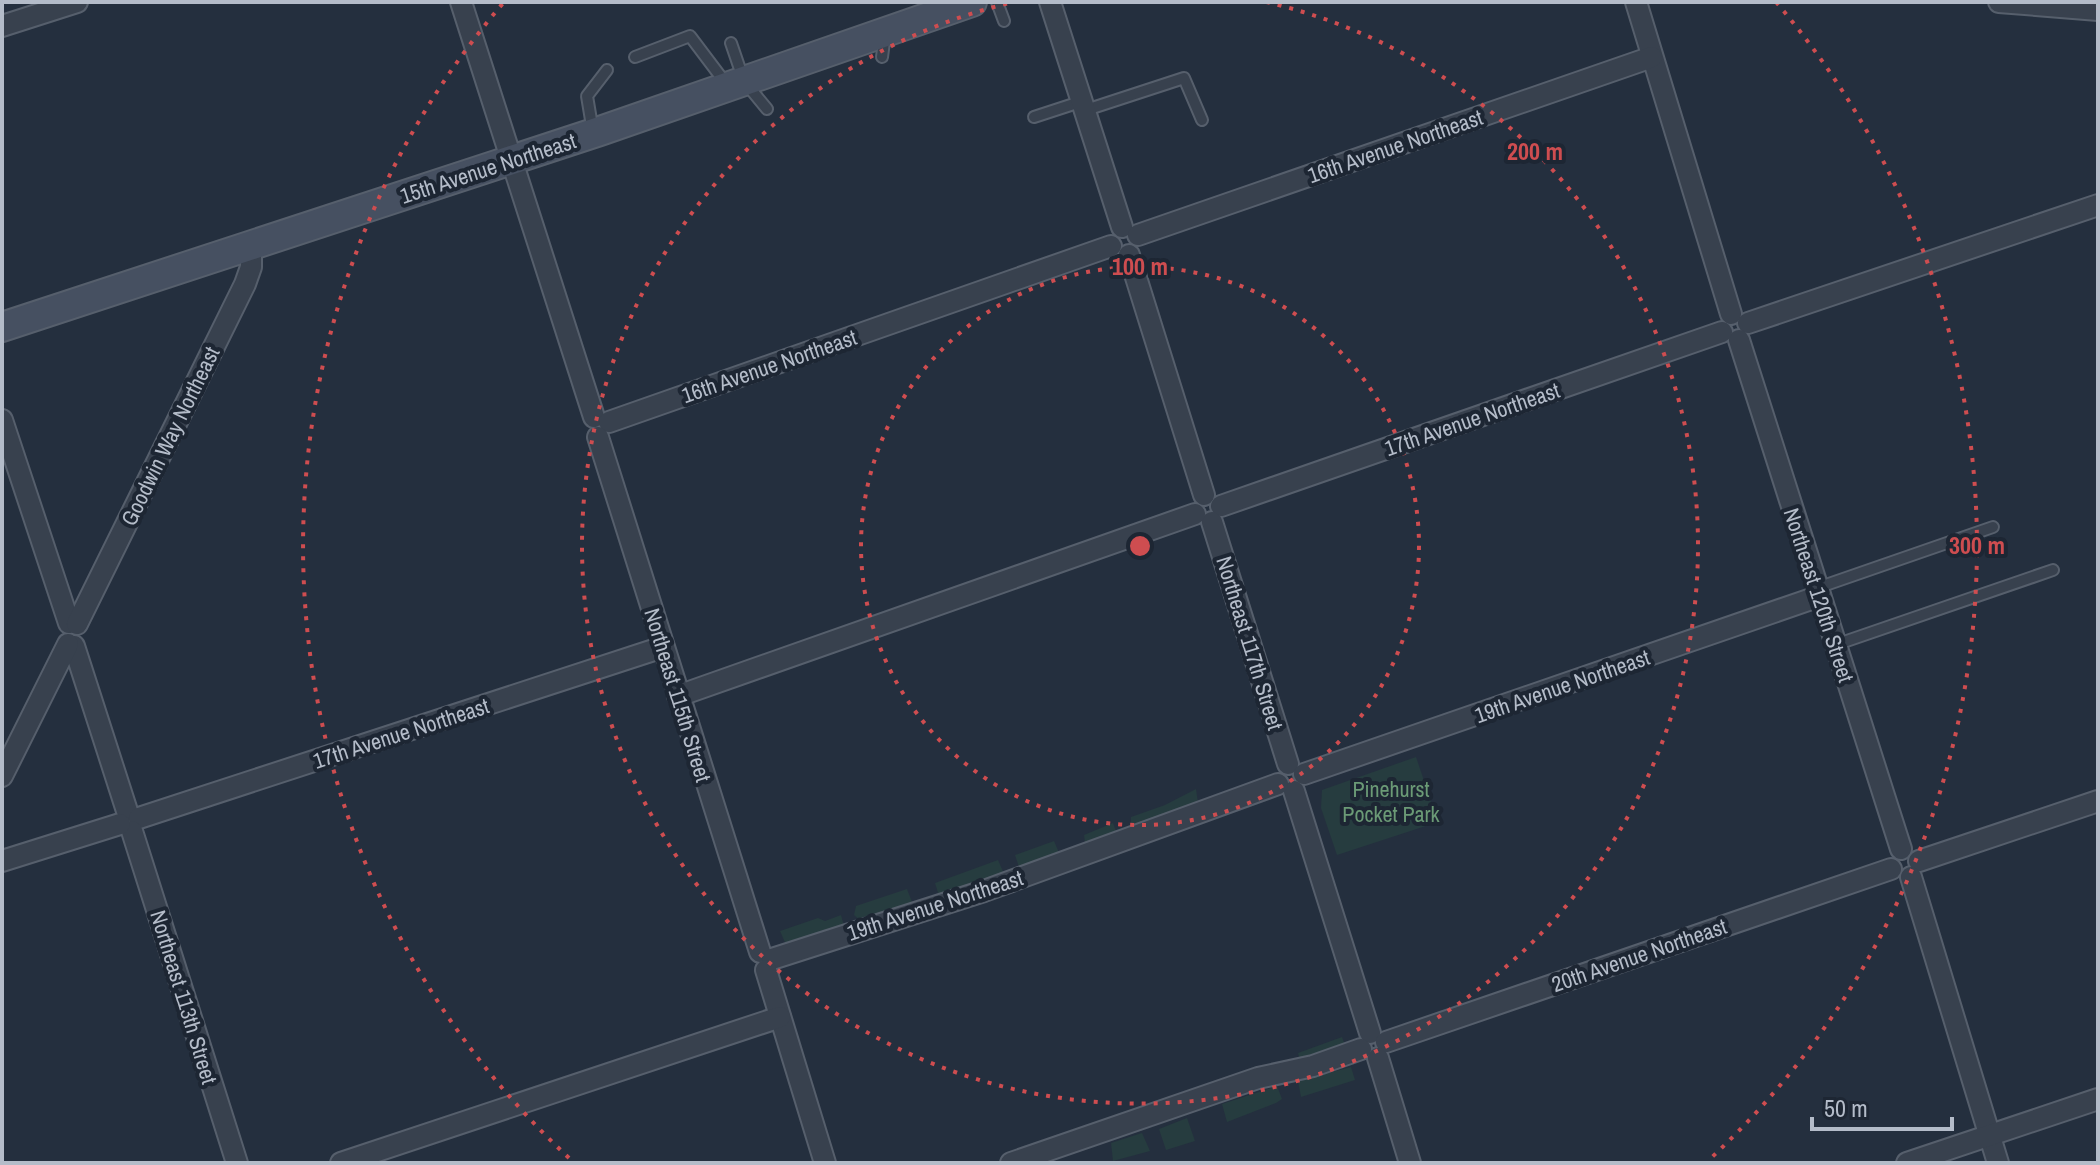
<svg xmlns="http://www.w3.org/2000/svg" width="2100" height="1165" font-family="'Archivo Narrow',sans-serif">
  <rect width="100%" height="100%" fill="#242f3e"/>
  <g fill="#263c3f">
    <polygon points="1416,757 1438,822 1337,855 1321,808 1322,790"/>
    <polygon points="1196,789 1198,803 1131,829 1131,817 1165,805"/>
    <polygon points="1113,823 1117,834 1085,843 1084,835"/>
    <polygon points="1054,841 1060,855 1020,870 1015,855"/>
    <polygon points="998,860 1005,876 939,896 935,883"/>
    <polygon points="907,889 912,902 909,906 862,922 854,915 856,906"/>
    <polygon points="841,915 844,926 787,947 780,931 818,918 825,921"/>
    <polygon points="1342,1037 1346,1048 1301,1064 1298,1053"/>
    <polygon points="1351,1067 1355,1080 1301,1097 1298,1081"/>
    <polygon points="1277,1086 1282,1099 1276,1103 1227,1122 1222,1104"/>
    <polygon points="1187,1118 1195,1141 1166,1150 1159,1129"/>
    <polygon points="1142,1133 1150,1151 1113,1161 1111,1143"/>
  </g>
  <g fill="none" stroke-linecap="round" stroke-linejoin="round">
    <defs>
      <g id="lane">
        <polyline points="997,2 1004,21"/>
        <polyline points="731,43 744,81 767,109"/>
        <polyline points="635,57 690,36 727,85"/>
        <polyline points="882,57 885,34"/>
        <polyline points="1086,110 1184,78 1202,120"/>
        <polyline points="1034,117 1083,101"/>
        <polyline points="593,132 587,96 607,70"/>
        <polyline points="1817,588 1993,527"/>
        <polyline points="1835,645 2053,570"/>
      </g>
      <g id="street">
        <polyline points="461,2 594,417"/>
        <polyline points="1050,2 1122,227"/>
        <polyline points="1636,2 1731,314"/>
        <polyline points="1999,2 2098,10"/>
        <polyline points="2,26 77,2"/>
        <polyline points="1138,235 1652,57"/>
        <polyline points="1129,255 1204,495"/>
        <polyline points="1748,323 2098,205"/>
        <polyline points="1739,340 1901,849"/>
        <polyline points="2,420 69,623"/>
        <polyline points="609,422 1111,246"/>
        <polyline points="598,437 760,952"/>
        <polyline points="1221,506 1722,332"/>
        <polyline points="1212,522 1288,764"/>
        <polyline points="77,624 245,284 251,267 251,246"/>
        <polyline points="74,646 127,811"/>
        <polyline points="678,696 1195,514"/>
        <polyline points="1304,774 1820,596"/>
        <polyline points="2,776 68,644"/>
        <polyline points="1294,791 1370,1033"/>
        <polyline points="139,818 663,647"/>
        <polyline points="132,831 237,1163"/>
        <polyline points="2,861 120,824"/>
        <polyline points="1919,861 2098,801"/>
        <polyline points="1911,877 1998,1163"/>
        <polyline points="772,959 984,891 1278,784"/>
        <polyline points="766,970 825,1163"/>
        <polyline points="1386,1042 1891,869"/>
        <polyline points="1378,1058 1410,1163"/>
        <polyline points="341,1163 780,1017"/>
        <polyline points="1011,1163 1258,1078 1313,1066 1361,1049"/>
        <polyline points="1907,1163 2098,1099"/>
      </g>
      <polyline id="secondary" points="2,327 600,131 972,2"/>
    </defs>
    <use href="#lane" stroke="#565f6c" stroke-width="14"/>
    <use href="#street" stroke="#565f6c" stroke-width="24"/>
    <use href="#secondary" stroke="#565f6c" stroke-width="32"/>
    <use href="#lane" stroke="#38414e" stroke-width="10"/>
    <use href="#street" stroke="#38414e" stroke-width="20"/>
    <use href="#secondary" stroke="#465061" stroke-width="28"/>
  </g>
  <g fill="none" stroke="#ce4d50" stroke-width="4" stroke-dasharray="4 8">
    <circle cx="1140" cy="546" r="279"/>
    <path d="M1266 2A558 558 0 1 1 1014 2"/>
    <path d="M569 1158A837 837 0 0 1 504 2M1776 2A837 837 0 0 1 1711 1158"/>
  </g>
  <g text-anchor="middle" stroke-width="8" stroke-linejoin="round" paint-order="stroke">
    <g font-size="22" fill="#b4bcc9" stroke="#1d2633">
      <text transform="translate(1395 146) rotate(-19)" y="8">16th Avenue Northeast</text>
      <text transform="translate(488 168) rotate(-18)" y="8">15th Avenue Northeast</text>
      <text transform="translate(769 366) rotate(-19)" y="8">16th Avenue Northeast</text>
      <text transform="translate(1472 419) rotate(-19)" y="8">17th Avenue Northeast</text>
      <text transform="translate(170 436) rotate(-64)" y="8">Goodwin Way Northeast</text>
      <text transform="translate(1819 595) rotate(72)" y="8">Northeast 120th Street</text>
      <text transform="translate(1250 643) rotate(73)" y="8">Northeast 117th Street</text>
      <text transform="translate(1562 686) rotate(-19)" y="8">19th Avenue Northeast</text>
      <text transform="translate(678 695) rotate(73)" y="8">Northeast 115th Street</text>
      <text transform="translate(401 733) rotate(-18)" y="8">17th Avenue Northeast</text>
      <text transform="translate(935 905) rotate(-18)" y="8">19th Avenue Northeast</text>
      <text transform="translate(1639 955) rotate(-19)" y="8">20th Avenue Northeast</text>
      <text transform="translate(184 997) rotate(73)" y="8">Northeast 113th Street</text>
    </g>
    <g font-size="22" fill="#6b9a76" stroke="#1d2633">
      <text x="1391" y="797">Pinehurst<tspan x="1391" dy="25">Pocket Park</tspan></text>
    </g>
  </g>
  <circle cx="1140" cy="546" r="12" fill="#ce4d50" stroke="#1d2633" stroke-width="4"/>
  <g font-size="24" text-anchor="middle" font-weight="bold" fill="#ce4d50" stroke="#1d2633" stroke-width="8" stroke-linejoin="round" paint-order="stroke">
    <text x="1535" y="160">200 m</text>
    <text x="1140" y="275">100 m</text>
    <text x="1977" y="554">300 m</text>
  </g>
  <rect width="2100" height="1165" fill="none" stroke="#b4bcc9" stroke-width="8"/>
  <path d="M1812 1117v12h140v-12" fill="none" stroke="#b4bcc9" stroke-width="4"/>
  <text x="1824" y="1117" font-size="24" fill="#b4bcc9" stroke="#1d2633" stroke-width="6" paint-order="stroke">50 m</text>
</svg>
